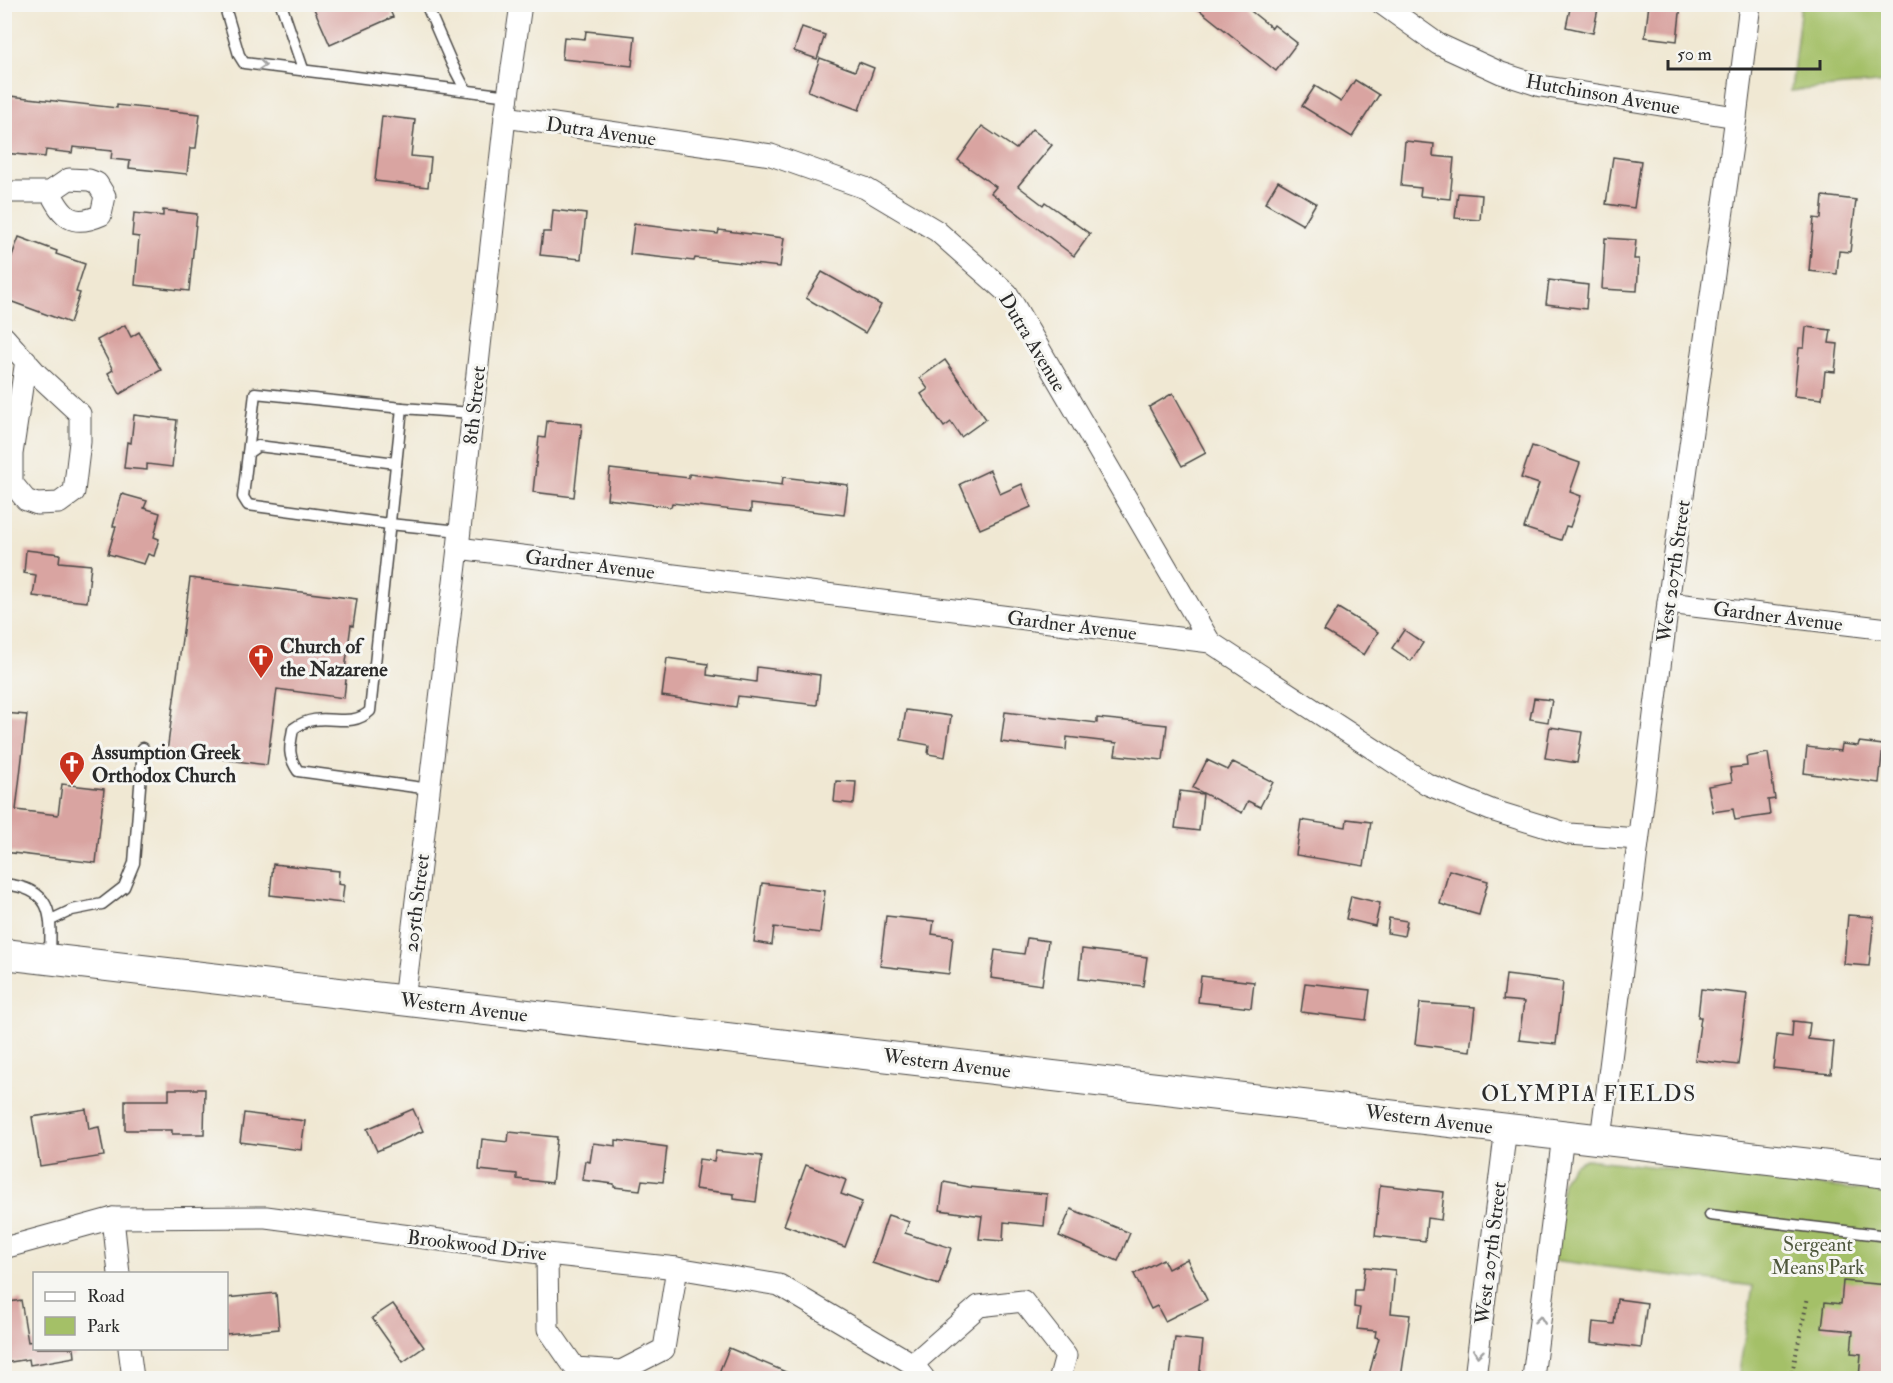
<svg xmlns="http://www.w3.org/2000/svg" width="1893" height="1383" font-family="'IM FELL Double Pica',serif">
  <rect width="100%" height="100%" fill="#f6f6f2"/>
  <filter id="ink" filterUnits="userSpaceOnUse"><feTurbulence type="fractalNoise" baseFrequency=".0167" numOctaves="2"/><feDisplacementMap in="SourceGraphic" scale="12" xChannelSelector="R" yChannelSelector="G"/><feConvolveMatrix kernelMatrix="1 2 1 2 8 2 1 2 1" color-interpolation-filters="sRGB"/></filter>
  <filter id="wash" filterUnits="userSpaceOnUse"><feTurbulence type="fractalNoise" baseFrequency=".008" numOctaves="4" result="noise"/><feDisplacementMap in="SourceGraphic" scale="24" xChannelSelector="R" yChannelSelector="G"/><feGaussianBlur stdDeviation="1.35" result="paint"/><feColorMatrix in="noise" values="0 0 0 0 0 0 0 0 0 0 0 0 0 0 0 0 0 1.4 0 .05"/><feComposite in="paint" operator="in"/></filter>
  <g filter="url(#wash)">
    <rect width="100%" height="100%" fill="#f0e8d3"/>
    <g fill="#a4c067" stroke="#687649" stroke-width="1.5">
      <polygon points="1801,4 1888,5 1888,82 1791,91"/>
      <polygon points="1586,1159 1888,1193 1888,1378 1738,1378 1753,1286 1553,1260 1563,1180 1573,1165"/>
    </g>
    <g id="blocks">
      <g fill="#d9a4a1">
        <polygon points="312,4 387,4 393,17 330,45"/>
        <polygon points="1192,4 1242,4 1272,28 1274,25 1297,43 1276,71"/>
        <polygon points="1571,4 1599,4 1593,33 1566,27"/>
        <polygon points="1649,4 1681,4 1677,41 1645,37"/>
        <polygon points="802,27 825,35 817,59 794,51"/>
        <polygon points="586,31 635,36 632,66 562,59 564,37 585,39"/>
        <polygon points="820,58 855,71 859,62 874,68 859,110 808,91"/>
        <polygon points="1355,80 1379,95 1352,137 1302,106 1315,86 1341,102"/>
        <polygon points="10,96 117,108 117,105 200,114 196,148 190,148 187,174 129,168 130,161 111,159 112,151 73,147 72,153 46,150 45,157 4,153"/>
        <polygon points="382,116 415,120 411,156 431,158 428,187 375,181"/>
        <polygon points="982,126 1016,149 1032,129 1052,145 1018,186 1043,205 1045,202 1090,234 1074,256 991,193 996,187 958,160"/>
        <polygon points="1405,141 1434,144 1433,156 1454,158 1450,199 1420,196 1421,188 1401,186"/>
        <polygon points="1613,157 1641,161 1634,208 1606,204"/>
        <polygon points="1278,181 1316,203 1303,225 1265,203"/>
        <polygon points="1458,193 1482,195 1480,220 1455,218"/>
        <polygon points="1823,196 1856,200 1850,252 1839,251 1837,274 1809,271 1814,218 1821,219"/>
        <polygon points="163,210 197,214 189,291 135,285 139,237 132,236 134,213 163,216"/>
        <polygon points="553,210 586,214 581,259 540,255 543,232 551,232"/>
        <polygon points="634,224 718,234 719,230 784,238 780,267 695,258 694,261 630,254"/>
        <polygon points="19,237 57,251 56,254 85,264 76,292 80,293 70,323 7,300 10,293 4,291 4,277"/>
        <polygon points="1605,238 1636,240 1634,259 1639,259 1637,291 1602,289"/>
        <polygon points="822,272 881,305 865,333 806,298"/>
        <polygon points="1549,280 1588,285 1586,309 1546,304"/>
        <polygon points="125,325 131,337 139,332 161,370 120,394 108,373 113,370 97,340"/>
        <polygon points="1806,327 1831,330 1829,343 1838,344 1835,372 1825,371 1822,399 1794,396 1799,348 1804,348"/>
        <polygon points="945,360 986,419 961,437 951,422 944,427 921,394 928,389 920,378"/>
        <polygon points="1173,393 1206,453 1182,466 1149,407"/>
        <polygon points="134,415 177,420 172,467 147,464 147,470 124,468 127,442 131,443"/>
        <polygon points="547,421 582,424 574,497 533,492 539,437 545,438"/>
        <polygon points="1532,446 1580,463 1570,492 1581,496 1570,527 1566,526 1561,540 1524,528 1539,484 1521,478"/>
        <polygon points="610,469 689,478 689,474 782,485 783,477 848,485 844,515 751,504 751,512 672,503 671,507 607,499"/>
        <polygon points="990,470 1000,494 1022,484 1031,507 980,529 960,484"/>
        <polygon points="122,494 147,501 144,508 160,513 154,537 159,539 154,556 148,554 144,564 108,554 116,526 113,526"/>
        <polygon points="26,550 60,554 59,562 91,565 87,602 33,596 36,575 24,573"/>
        <polygon points="190,578 357,599 353,626 351,625 345,670 347,670 344,698 277,689 267,765 167,752"/>
        <polygon points="1338,608 1378,632 1364,655 1324,631"/>
        <polygon points="1404,630 1423,643 1411,661 1392,648"/>
        <polygon points="667,658 708,664 707,675 756,682 757,667 820,675 817,705 738,696 736,707 662,696"/>
        <polygon points="1534,698 1552,700 1548,722 1530,719"/>
        <polygon points="906,710 951,716 945,757 928,754 929,745 901,740"/>
        <polygon points="1005,712 1097,723 1097,718 1167,725 1163,760 1115,755 1117,743 1067,737 1066,750 1001,742"/>
        <polygon points="4,713 27,715 16,810 58,815 62,784 104,789 96,863 4,852"/>
        <polygon points="1550,727 1582,732 1577,763 1545,758"/>
        <polygon points="1859,742 1883,745 1879,783 1804,773 1807,747 1841,751 1842,744 1858,746"/>
        <polygon points="1768,753 1775,799 1768,800 1770,815 1735,820 1733,809 1713,812 1708,786 1732,782 1730,768 1747,766 1746,757"/>
        <polygon points="1207,760 1228,770 1233,762 1273,782 1260,807 1248,801 1242,813 1193,788"/>
        <polygon points="836,781 856,782 854,804 834,802"/>
        <polygon points="1180,791 1203,794 1199,831 1175,828"/>
        <polygon points="1347,819 1371,822 1364,866 1296,855 1301,820 1346,827"/>
        <polygon points="273,864 339,871 338,884 344,885 342,903 270,895"/>
        <polygon points="1449,870 1488,881 1479,915 1440,904"/>
        <polygon points="762,883 825,891 820,933 774,927 772,945 754,942"/>
        <polygon points="1351,896 1380,903 1375,926 1346,919"/>
        <polygon points="1848,915 1874,917 1869,966 1844,964"/>
        <polygon points="886,916 934,921 932,934 953,937 949,974 880,966"/>
        <polygon points="1389,918 1407,921 1404,936 1387,933"/>
        <polygon points="1027,938 1048,941 1042,985 991,978 995,950 1024,954"/>
        <polygon points="1082,949 1147,957 1143,986 1079,979"/>
        <polygon points="1506,975 1563,982 1556,1044 1519,1040 1524,1002 1503,1000"/>
        <polygon points="1201,976 1254,982 1251,1008 1198,1002"/>
        <polygon points="1305,983 1370,990 1366,1020 1301,1012"/>
        <polygon points="1701,989 1747,994 1738,1065 1695,1060 1701,1017 1698,1017"/>
        <polygon points="1420,1003 1475,1007 1470,1051 1415,1044"/>
        <polygon points="1793,1021 1810,1023 1808,1039 1834,1042 1831,1074 1773,1068 1777,1035 1792,1037"/>
        <polygon points="169,1089 205,1089 204,1134 172,1134 172,1130 125,1130 125,1100 169,1100"/>
        <polygon points="86,1109 89,1129 99,1127 104,1156 40,1166 32,1117"/>
        <polygon points="413,1109 423,1131 377,1151 367,1129"/>
        <polygon points="244,1113 305,1121 301,1150 240,1142"/>
        <polygon points="509,1132 557,1137 552,1183 517,1179 517,1174 479,1170 482,1139 508,1142"/>
        <polygon points="616,1140 667,1147 663,1182 642,1180 640,1190 614,1187 614,1184 582,1180 585,1161 590,1162 593,1143 616,1146"/>
        <polygon points="716,1151 762,1156 756,1202 734,1199 734,1194 695,1189 699,1159 714,1161"/>
        <polygon points="806,1165 846,1180 841,1194 862,1202 845,1247 784,1225"/>
        <polygon points="944,1182 969,1187 1047,1194 1044,1226 1004,1222 1003,1241 979,1239 982,1216 940,1210"/>
        <polygon points="1380,1185 1444,1192 1441,1220 1427,1218 1425,1241 1375,1236"/>
        <polygon points="1071,1209 1130,1233 1118,1261 1059,1236"/>
        <polygon points="888,1215 909,1222 905,1233 951,1248 939,1285 872,1263"/>
        <polygon points="1163,1259 1168,1269 1187,1259 1207,1300 1165,1321 1157,1306 1151,1309 1134,1274"/>
        <polygon points="1365,1267 1395,1270 1391,1313 1410,1315 1401,1378 1368,1378 1379,1338 1375,1337 1376,1331 1357,1329 1360,1308 1354,1307 1355,1290 1362,1290"/>
        <polygon points="1843,1281 1888,1285 1888,1378 1859,1378 1861,1354 1851,1353 1853,1331 1822,1328 1825,1302 1841,1304"/>
        <polygon points="276,1293 279,1329 226,1334 226,1298"/>
        <polygon points="1617,1299 1647,1303 1641,1348 1591,1342 1593,1322 1614,1324"/>
        <polygon points="21,1300 28,1342 34,1341 34,1348 74,1348 75,1357 30,1365 29,1359 4,1363 4,1303"/>
        <polygon points="393,1304 424,1347 403,1362 372,1318"/>
        <polygon points="1175,1338 1203,1341 1199,1378 1170,1378"/>
        <polygon points="729,1348 800,1378 727,1378 718,1375"/>
      </g>
    </g>
  </g>
  <g filter="url(#ink)">
    <use href="#blocks" fill-opacity="0" stroke="#494744" stroke-width="1.5"/>
    <g fill="none" stroke-linecap="round" stroke-linejoin="round">
      <defs>
        <g id="lane">
          <polyline points="224,4 239,55 244,63 509,96"/>
          <polyline points="281,4 303,69"/>
          <polyline points="426,4 452,64 465,89"/>
          <polyline points="248,453 255,393 402,408"/>
          <polyline points="396,463 258,446 248,453 243,497 248,505 389,524 460,531"/>
          <path d="M430 789 298 771C287 755 290 746 293 729 322 707 347 732 370 711L402 408 473 413"/>
          <path d="M4 884C55 889 51 916 50 957"/>
          <polyline points="51,920 72,910 102,904 124,887 134,863 143,748"/>
          <polyline points="1710,1215 1888,1236"/>
        </g>
        <g id="street">
          <polyline points="1382,4 1438,44 1501,73 1541,86 1736,117"/>
          <polyline points="505,117 771,155 865,188 937,231 1007,293 1210,642"/>
          <path d="M4 192H50L69 179 89 180 97 183 105 196 101 215C72 228 63 217 50 192"/>
          <polyline points="4,337 38,375 80,414 80,442 74,492 59,503 37,504 26,500 12,483 12,454 26,360"/>
          <polyline points="458,548 1210,642 1427,784 1491,810 1569,834 1638,839"/>
          <polyline points="1668,603 1888,629"/>
          <polyline points="404,1001 458,548 505,117 521,4"/>
          <polyline points="1601,1139 1668,603 1736,117 1750,4"/>
          <polyline points="113,1218 119,1274"/>
          <polyline points="4,1248 113,1218 266,1217 547,1254 677,1268 779,1285 913,1364 924,1378"/>
          <polyline points="547,1254 548,1329 575,1368 621,1371 664,1349 677,1268"/>
          <polyline points="129,1348 133,1378"/>
          <polyline points="913,1364 979,1306 1023,1301 1066,1356 1060,1378"/>
          <polyline points="1475,1378 1506,1128"/>
          <polyline points="1533,1378 1563,1135"/>
        </g>
        <polyline id="secondary" points="4,954 1888,1173"/>
      </defs>
      <use href="#lane" stroke="#494744" stroke-width="13"/>
      <use href="#street" stroke="#494744" stroke-width="23"/>
      <use href="#secondary" stroke="#494744" stroke-width="32"/>
      <polyline stroke="#494744" stroke-width="4" stroke-dasharray="1.5 4.5" stroke-linecap="butt" points="1791,1378 1808,1297"/>
      <use href="#lane" stroke="#fff" stroke-width="10"/>
      <use href="#street" stroke="#fff" stroke-width="21"/>
      <use href="#secondary" stroke="#fff" stroke-width="30"/>
    </g>
    <defs><path id="oneway-chevron" d="M-2-3.5L2.5 0L-2 3.5" fill="none" stroke-width="1.6" stroke-linecap="round" stroke-linejoin="round" transform="scale(1.5)"/></defs>
    <g stroke="#a0a0a0">
      <use href="#oneway-chevron" transform="translate(262 65) rotate(6)"/>
      <use href="#oneway-chevron" transform="translate(1540 1320) rotate(-83)"/>
      <use href="#oneway-chevron" transform="translate(1478 1353) rotate(97)"/>
    </g>
  </g>
  <defs>
    <symbol id="church-pin" viewBox="-11 -11 22 30"><path d="M0 17L-7.5 6A9.5 9.5 0 1 1 7.5 6Z" fill="#c8321e" stroke="#f6f6f2"/><path d="M-1.2-6h2.4v3.5h3.3v2.4h-3.3V6h-2.4V-.1h-3.3v-2.4h3.3Z" fill="#fff"/></symbol>
  </defs>
  <g fill-rule="evenodd">
    <use href="#church-pin" x="246" y="642" width="30" height="40"/>
    <use href="#church-pin" x="57" y="749" width="30" height="40"/>
  </g>
  <g text-anchor="middle" stroke-width="6" stroke-linejoin="round" paint-order="stroke">
    <g font-size="20" fill="#2b2b2b" stroke="#f6f6f2">
      <text transform="translate(1603 94) rotate(10)" y="7">Hutchinson Avenue</text>
      <text transform="translate(601 131) rotate(8)" y="7">Dutra Avenue</text>
      <text transform="translate(1033 342) rotate(59)" y="7">Dutra Avenue</text>
      <text transform="translate(474 405) rotate(-84)" y="7">8th Street</text>
      <text transform="translate(590 564) rotate(7)" y="7">Gardner Avenue</text>
      <text transform="translate(1673 571) rotate(-82)" y="7">West 207th Street</text>
      <text transform="translate(1778 616) rotate(7)" y="7">Gardner Avenue</text>
      <text transform="translate(1072 625) rotate(7)" y="7">Gardner Avenue</text>
      <text transform="translate(416 903) rotate(-83)" y="7">205th Street</text>
      <text transform="translate(464 1007) rotate(7)" y="7">Western Avenue</text>
      <text transform="translate(947 1063) rotate(7)" y="7">Western Avenue</text>
      <text transform="translate(1429 1119) rotate(7)" y="7">Western Avenue</text>
      <text transform="translate(477 1245) rotate(7)" y="7">Brookwood Drive</text>
      <text transform="translate(1490 1253) rotate(-83)" y="7">West 207th Street</text>
    </g>
    <g font-size="20" font-weight="bold" fill="#2b2b2b" stroke="#f6f6f2" text-anchor="start">
      <text x="280" y="653">Church of<tspan x="280" dy="23">the Nazarene</tspan></text>
      <text x="92" y="759">Assumption Greek<tspan x="92" dy="23">Orthodox Church</tspan></text>
    </g>
    <g font-size="20" fill="#4f583d" stroke="#f6f6f2">
      <text x="1818" y="1251">Sergeant<tspan x="1818" dy="23">Means Park</tspan></text>
    </g>
    <g font-size="22" letter-spacing="1.5" fill="#2b2b2b" stroke="#f6f6f2">
      <text x="1589" y="1101">OLYMPIA FIELDS</text>
    </g>
  </g>
  <rect width="1893" height="1383" fill="none" stroke="#f6f6f2" stroke-width="24"/>
  <rect x="33" y="1272" width="195" height="78" fill="#f6f6f2" stroke="#a5a5a2" stroke-width="1.5"/>
  <rect x="45" y="1292" width="30" height="9" fill="#ffffff" stroke="#a5a5a2" stroke-width="1.5"/>
  <text x="87" y="1302" font-size="18" fill="#2b2b2b">Road</text>
  <rect x="45" y="1317" width="30" height="18" fill="#a4c067" stroke="#a5a5a2" stroke-width="1.5"/>
  <text x="87" y="1332" font-size="18" fill="#2b2b2b">Park</text>
  <path d="M1668 60v9h152v-9" fill="none" stroke="#2b2b2b" stroke-width="3"/>
  <text x="1677" y="60" font-size="18" fill="#2b2b2b" stroke="#f6f6f2" stroke-width="4.5" paint-order="stroke">50 m</text>
</svg>
